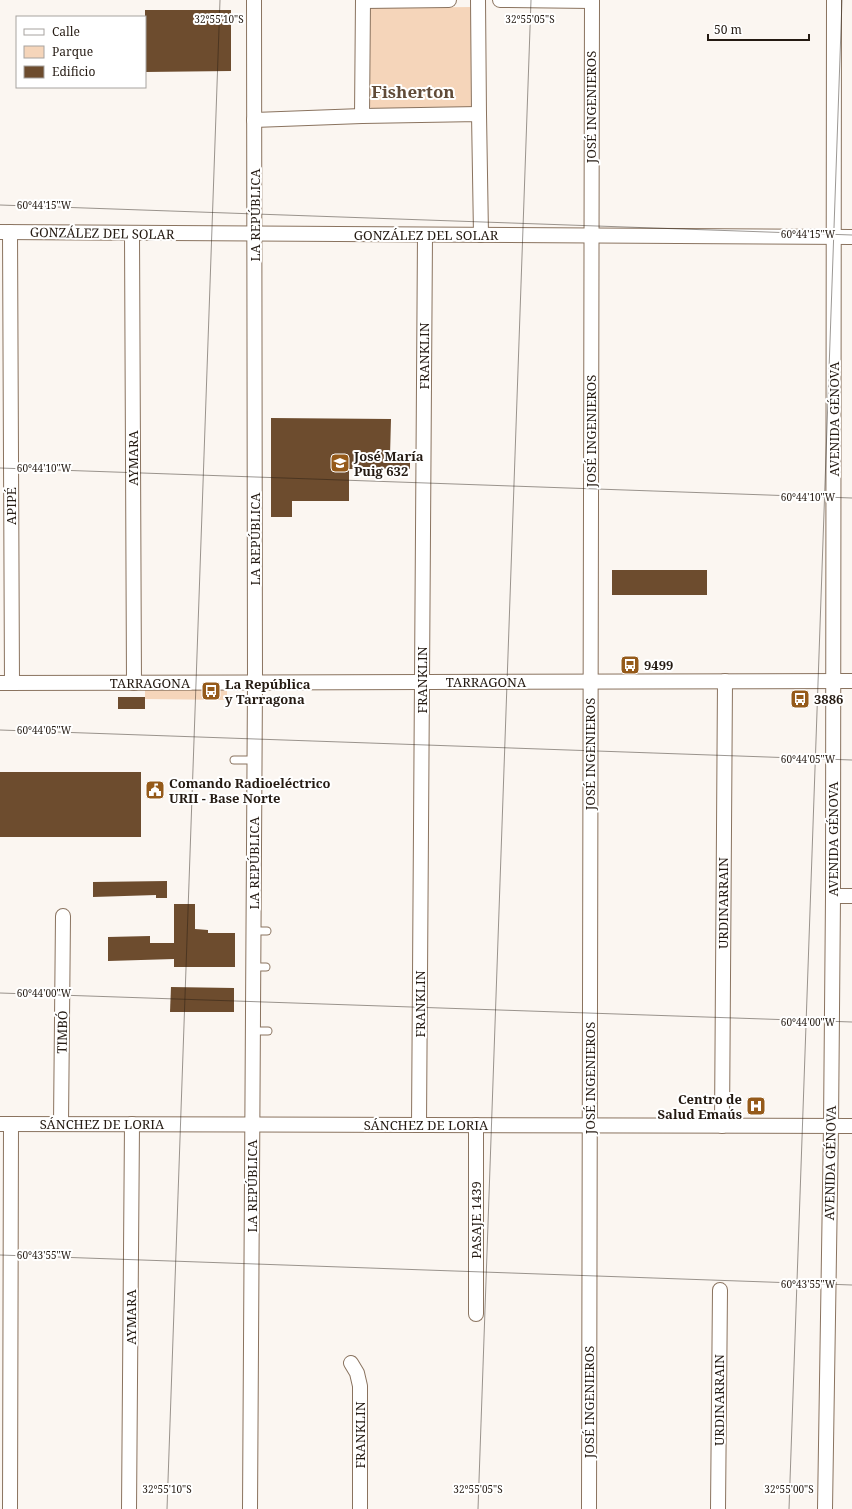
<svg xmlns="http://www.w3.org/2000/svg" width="852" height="1509" font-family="'Noto Serif',serif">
  <rect width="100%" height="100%" fill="#fbf6f1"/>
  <g fill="#f5d5ba">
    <polygon points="472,7 471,108 372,109 367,104 368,8"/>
    <polygon points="145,689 227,689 227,700 145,699"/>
  </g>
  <g fill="#6d4c2e">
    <polygon points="145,10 231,10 231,71 145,72"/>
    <polygon points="271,418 391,419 390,456 410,456 410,469 349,469 349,501 292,501 292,517 271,517"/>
    <rect x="612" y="570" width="95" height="25"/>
    <rect x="118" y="697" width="27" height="12"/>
    <rect x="0" y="772" width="141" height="65"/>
    <polygon points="167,881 167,898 156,898 156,895 93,897 93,882"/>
    <polygon points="174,904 195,904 195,929 208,930 208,933 235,933 235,967 174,967 174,959 108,961 108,937 150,936 150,943 174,943"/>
    <polygon points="171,987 234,988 234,1012 170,1012"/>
  </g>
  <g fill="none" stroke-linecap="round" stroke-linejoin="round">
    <defs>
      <g id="lane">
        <polyline points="234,760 255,760"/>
        <polyline points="253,931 267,931"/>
        <polyline points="253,967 266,967"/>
        <polyline points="253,1031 268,1031"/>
      </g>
      <g id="street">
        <polyline points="478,0 479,114"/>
        <polyline points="500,0 592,1"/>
        <polyline points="363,1 449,0"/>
        <polyline points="362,116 363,0"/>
        <polyline points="254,120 362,116 479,114 481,235"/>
        <polyline points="0,232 852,237"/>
        <polyline points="10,232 12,683"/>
        <polyline points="132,233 134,683"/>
        <polyline points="0,683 852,681"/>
        <polyline points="833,896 852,896"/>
        <polyline points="0,1124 852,1126"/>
        <polyline points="61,1124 63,916"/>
        <polyline points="419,1125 425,235"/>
        <polyline points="476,1125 476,1314"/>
        <polyline points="722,1126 725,681"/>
        <polyline points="351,1363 357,1373 360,1386 360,1509"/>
        <polyline points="10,1509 11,1124"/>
        <polyline points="129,1509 132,1124"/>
        <polyline points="250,1509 255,683 254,0"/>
        <polyline points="589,1509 592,0"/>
        <polyline points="718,1509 720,1290"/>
        <polyline points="825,1509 831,1126 833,896 834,0"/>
      </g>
    </defs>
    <use href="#lane" stroke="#8a735f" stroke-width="9"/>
    <use href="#street" stroke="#8a735f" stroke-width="16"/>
    <use href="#lane" stroke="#fff" stroke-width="7"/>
    <use href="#street" stroke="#fff" stroke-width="14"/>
  </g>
  <path fill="none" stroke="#241a12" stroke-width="1" stroke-opacity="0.45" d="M0 205 852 235M0 468 852 498M0 730 852 760M0 993 852 1022M0 1255 852 1285M167 1509 220 0M478 1509 531 0M789 1509 842 0"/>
  <defs>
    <symbol id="school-square" viewBox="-11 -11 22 22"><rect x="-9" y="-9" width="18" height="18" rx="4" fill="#955a1a" stroke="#fff"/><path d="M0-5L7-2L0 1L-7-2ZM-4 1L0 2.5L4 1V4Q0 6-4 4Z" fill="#fff"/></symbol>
    <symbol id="bus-square" viewBox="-11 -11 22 22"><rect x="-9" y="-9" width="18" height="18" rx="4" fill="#955a1a" stroke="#fff"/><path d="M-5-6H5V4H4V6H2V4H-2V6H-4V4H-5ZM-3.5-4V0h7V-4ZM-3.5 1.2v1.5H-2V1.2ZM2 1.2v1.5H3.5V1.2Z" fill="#fff"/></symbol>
    <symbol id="civic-square" viewBox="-11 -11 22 22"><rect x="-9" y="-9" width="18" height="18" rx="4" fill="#955a1a" stroke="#fff"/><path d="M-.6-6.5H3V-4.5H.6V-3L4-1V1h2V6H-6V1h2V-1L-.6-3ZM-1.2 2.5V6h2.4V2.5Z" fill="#fff"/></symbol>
    <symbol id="hospital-square" viewBox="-11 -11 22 22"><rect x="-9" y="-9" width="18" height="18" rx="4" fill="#955a1a" stroke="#fff"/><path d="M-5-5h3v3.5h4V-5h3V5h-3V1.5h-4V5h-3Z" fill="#fff"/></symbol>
  </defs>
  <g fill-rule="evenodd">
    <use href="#school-square" x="329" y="452" width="22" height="22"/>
    <use href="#bus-square" x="619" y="654" width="22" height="22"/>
    <use href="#bus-square" x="200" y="680" width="22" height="22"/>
    <use href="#bus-square" x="789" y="688" width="22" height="22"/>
    <use href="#civic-square" x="144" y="779" width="22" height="22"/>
    <use href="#hospital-square" x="745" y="1095" width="22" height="22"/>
  </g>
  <g text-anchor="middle" stroke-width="4" stroke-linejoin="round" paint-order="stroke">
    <g font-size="13" fill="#241a12" stroke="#fff">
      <text transform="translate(591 107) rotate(-90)" y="5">JOSÉ INGENIEROS</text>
      <text transform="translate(255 215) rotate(-90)" y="5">LA REPÚBLICA</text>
      <text transform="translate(102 233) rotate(1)" y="5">GONZÁLEZ DEL SOLAR</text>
      <text x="426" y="240">GONZÁLEZ DEL SOLAR</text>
      <text transform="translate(424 356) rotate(-90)" y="5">FRANKLIN</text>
      <text transform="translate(834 419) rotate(-90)" y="5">AVENIDA GÉNOVA</text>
      <text transform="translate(591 431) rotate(-90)" y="5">JOSÉ INGENIEROS</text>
      <text transform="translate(133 458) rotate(-90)" y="5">AYMARA</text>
      <text transform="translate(11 506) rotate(-90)" y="5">APIPÉ</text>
      <text transform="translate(255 539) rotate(-90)" y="5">LA REPÚBLICA</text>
      <text transform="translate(422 680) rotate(-90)" y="5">FRANKLIN</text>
      <text x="486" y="687">TARRAGONA</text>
      <text x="150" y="688">TARRAGONA</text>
      <text transform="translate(590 754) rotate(-90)" y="5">JOSÉ INGENIEROS</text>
      <text transform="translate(833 839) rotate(-90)" y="5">AVENIDA GÉNOVA</text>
      <text transform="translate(254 863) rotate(-90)" y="5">LA REPÚBLICA</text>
      <text transform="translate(723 903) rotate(-90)" y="5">URDINARRAIN</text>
      <text transform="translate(420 1004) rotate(-90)" y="5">FRANKLIN</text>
      <text transform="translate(62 1032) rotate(-89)" y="5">TIMBÓ</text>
      <text transform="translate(590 1078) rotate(-90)" y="5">JOSÉ INGENIEROS</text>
      <text x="102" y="1129">SÁNCHEZ DE LORIA</text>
      <text x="426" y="1130">SÁNCHEZ DE LORIA</text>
      <text transform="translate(830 1163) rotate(-89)" y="5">AVENIDA GÉNOVA</text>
      <text transform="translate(252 1186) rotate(-90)" y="5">LA REPÚBLICA</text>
      <text transform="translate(476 1220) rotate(-90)" y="5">PASAJE 1439</text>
      <text transform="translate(131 1317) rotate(-90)" y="5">AYMARA</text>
      <text transform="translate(719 1400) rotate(-90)" y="5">URDINARRAIN</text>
      <text transform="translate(589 1402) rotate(-90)" y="5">JOSÉ INGENIEROS</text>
      <text transform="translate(360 1435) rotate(-90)" y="5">FRANKLIN</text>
    </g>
    <g font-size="13" font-weight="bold" fill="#241a12" stroke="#fff" text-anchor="start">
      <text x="354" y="461">José María<tspan x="354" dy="15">Puig 632</tspan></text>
      <text x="644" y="670">9499</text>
      <text x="225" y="689">La República<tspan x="225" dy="15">y Tarragona</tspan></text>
      <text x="814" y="704">3886</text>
      <text x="169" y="788">Comando Radioeléctrico<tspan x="169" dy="15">URII - Base Norte</tspan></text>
      <text x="742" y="1104" text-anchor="end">Centro de<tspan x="742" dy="15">Salud Emaús</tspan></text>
    </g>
    <g font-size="17" font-weight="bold" fill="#614b38" stroke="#fff">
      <text x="413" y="98">Fisherton</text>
    </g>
  </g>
  <g font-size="10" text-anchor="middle" fill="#241a12" stroke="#fff" stroke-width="4" stroke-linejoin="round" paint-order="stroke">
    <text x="219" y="23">32°55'10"S</text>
    <text x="530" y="23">32°55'05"S</text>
    <text x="44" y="209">60°44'15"W</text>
    <text x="808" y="238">60°44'15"W</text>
    <text x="44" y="472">60°44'10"W</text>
    <text x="808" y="501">60°44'10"W</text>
    <text x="44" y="734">60°44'05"W</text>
    <text x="808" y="763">60°44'05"W</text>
    <text x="44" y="997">60°44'00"W</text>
    <text x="808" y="1026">60°44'00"W</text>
    <text x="44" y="1259">60°43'55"W</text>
    <text x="808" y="1288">60°43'55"W</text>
    <text x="167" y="1493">32°55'10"S</text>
    <text x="478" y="1493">32°55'05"S</text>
    <text x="789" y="1493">32°55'00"S</text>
  </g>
  <rect x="16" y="16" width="130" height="72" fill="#ffffff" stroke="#a7a3a0"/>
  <rect x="24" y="29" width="20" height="6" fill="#ffffff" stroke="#a7a3a0"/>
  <text x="52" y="36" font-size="12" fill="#241a12">Calle</text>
  <rect x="24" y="46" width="20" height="12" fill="#f5d5ba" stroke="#a7a3a0"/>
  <text x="52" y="56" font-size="12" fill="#241a12">Parque</text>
  <rect x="24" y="66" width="20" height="12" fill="#6d4c2e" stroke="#a7a3a0"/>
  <text x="52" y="76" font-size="12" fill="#241a12">Edificio</text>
  <path d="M708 34v6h101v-6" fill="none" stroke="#241a12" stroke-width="2"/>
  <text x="714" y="34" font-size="12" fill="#241a12" stroke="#ffffff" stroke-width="3" paint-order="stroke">50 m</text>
</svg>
